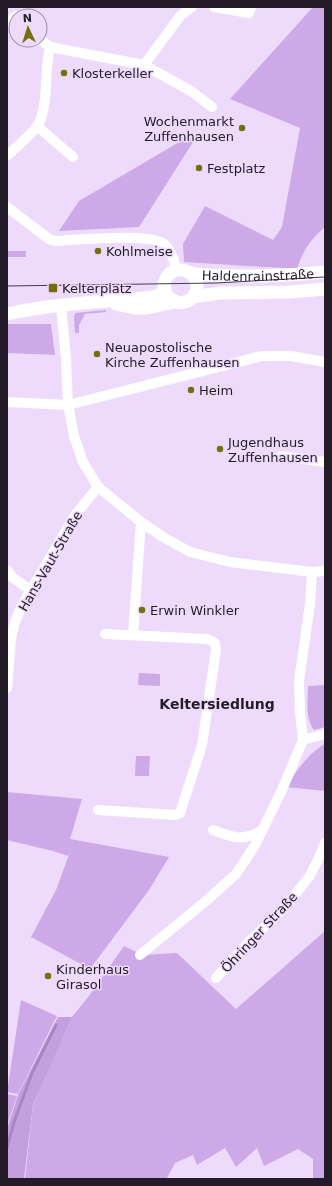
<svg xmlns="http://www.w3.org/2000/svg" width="332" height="1186" font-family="'DejaVu Sans',sans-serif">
  <rect width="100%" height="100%" fill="#eedbfc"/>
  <g fill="#cda9e8">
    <path d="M313 7H325V227C310 240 303 250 297 269L184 262 183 244 205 206 273 240 282 227 300 128 230 99Z"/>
    <polygon points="186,138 195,139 139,227 59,231 79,201"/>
    <rect x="7" y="251" width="19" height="6"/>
    <polygon points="106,310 106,312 85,314 79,325 79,333 75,333 74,318 75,313"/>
    <polygon points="7,324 51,324 55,355 7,353"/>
    <polygon points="139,673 160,674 160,686 138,685"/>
    <path d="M325 685V727L314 730C305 718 308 700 308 686Z"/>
    <path d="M325 744V791L286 787C296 772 308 753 325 744Z"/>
    <polygon points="136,756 150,756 149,776 135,776"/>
    <polygon points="7,792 82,799 70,839 169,857 149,890 90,969 31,937 56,890 70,852 68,856 53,851 7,840"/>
    <polygon points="325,931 325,1179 313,1179 313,1159 298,1149 264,1166 257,1148 236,1167 225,1148 197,1165 193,1155 175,1163 167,1178 166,1179 25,1179 33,1105 43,1079 72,1017 89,996 124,946 143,955 177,953 236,1009"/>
    <polygon points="21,1000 57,1016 18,1094 7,1092"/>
    <polygon points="7,1094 17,1096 7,1126"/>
  </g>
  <polygon fill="#c49fde" points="58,1017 72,1017 33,1104 24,1179 7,1179 7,1129 18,1095"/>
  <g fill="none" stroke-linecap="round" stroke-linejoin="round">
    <polyline stroke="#a985c2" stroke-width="3" points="7,1148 14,1122 32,1073 56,1025"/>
    <g stroke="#fff" stroke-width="10">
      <polyline points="214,7 249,13 251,7"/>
      <polyline points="7,23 16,16"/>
      <polyline points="40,39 50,47 144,65 191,91 212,107"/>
      <polyline points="144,65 181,15 192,7"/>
      <polyline points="37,126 73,157"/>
      <path d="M7 156C15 148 32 134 38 125 49 105 44 70 50 47"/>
      <path d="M7 207 49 239 55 241C78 240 144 233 163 243 171 248 174 262 177 270"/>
      <polyline points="61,306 66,358 68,405 74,436 83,462 98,487 141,522 163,537 190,552 230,562 312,572 325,571"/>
      <polyline points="7,402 68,405 262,356 291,356 325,362"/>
      <polyline points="281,456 325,462"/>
      <polyline points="7,570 12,577 30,590"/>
      <polyline points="133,635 141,522"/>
      <polyline points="7,688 11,639 15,622 22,605 75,515 98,487"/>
      <polyline points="303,740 325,734"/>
      <polyline points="98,810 175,815 180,813 202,745 216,650 215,643 208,639 105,634"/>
      <path d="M213 830C232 837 242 842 261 831"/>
      <polyline points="140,955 206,901 236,874 254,847 282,790 303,740 300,712 299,681 310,604 312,572"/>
      <polyline points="216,978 250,941 285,907 309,877 317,862 325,843"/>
    </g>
    <g stroke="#fff" stroke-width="13">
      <path id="s1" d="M191 273C207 290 188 311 171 299 160 292 163 274 176 270 182 269 186 271 191 273 197 275 205 275 212 275 249 277 288 276 325 272"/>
      <polyline points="193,297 220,293 289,292 325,289"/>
      <polyline points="116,304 134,308 147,308 175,302"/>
      <path d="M7 314C55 303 105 302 153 297L159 295 165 289"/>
    </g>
    <polyline stroke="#453c4b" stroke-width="1" points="7,286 216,283 325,277"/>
  </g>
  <g fill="#756e0c" stroke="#eedbfc" stroke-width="1.5">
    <circle cx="64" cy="73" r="4"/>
    <circle cx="242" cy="128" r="4"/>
    <circle cx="199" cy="168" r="4"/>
    <circle cx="98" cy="251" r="4"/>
    <rect x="48" y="283" width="10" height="10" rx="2"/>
    <circle cx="97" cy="354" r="4"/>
    <circle cx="191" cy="390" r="4"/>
    <circle cx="220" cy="449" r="4"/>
    <circle cx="142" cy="610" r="4"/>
    <circle cx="48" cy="976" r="4"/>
  </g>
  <g text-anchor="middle" stroke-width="3" stroke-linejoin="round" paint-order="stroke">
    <g font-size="13" fill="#231c28" stroke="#eedbfc" text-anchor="start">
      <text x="72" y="78">Klosterkeller</text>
      <text x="234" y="126" text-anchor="end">Wochenmarkt<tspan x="234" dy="15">Zuffenhausen</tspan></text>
      <text x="207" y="173">Festplatz</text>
      <text x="106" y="256">Kohlmeise</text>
      <text x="62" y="293">Kelterplatz</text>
      <text x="105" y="352">Neuapostolische<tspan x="105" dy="15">Kirche Zuffenhausen</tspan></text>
      <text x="199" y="395">Heim</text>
      <text x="228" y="447">Jugendhaus<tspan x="228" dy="15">Zuffenhausen</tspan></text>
      <text x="150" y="615">Erwin Winkler</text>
      <text x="56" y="974">Kinderhaus<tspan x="56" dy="15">Girasol</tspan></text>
    </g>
    <g font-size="13" fill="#231c28" stroke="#eedbfc">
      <text dy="5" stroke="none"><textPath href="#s1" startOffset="170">Haldenrainstraße</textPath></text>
      <text transform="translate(50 561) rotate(-60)" y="5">Hans-Vaut-Straße</text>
      <text transform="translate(259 932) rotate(-47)" y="5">Öhringer Straße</text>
    </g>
    <g font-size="14" font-weight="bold" fill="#231c28" stroke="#eedbfc">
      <text x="217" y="709">Keltersiedlung</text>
    </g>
  </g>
  <rect width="332" height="1186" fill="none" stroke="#231c28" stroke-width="16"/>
  <g transform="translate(28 28) rotate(356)"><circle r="19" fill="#eedbfc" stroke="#9d8fa7"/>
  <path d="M0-3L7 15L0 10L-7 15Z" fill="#756e0c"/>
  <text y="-6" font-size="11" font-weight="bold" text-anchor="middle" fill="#231c28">N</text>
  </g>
</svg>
